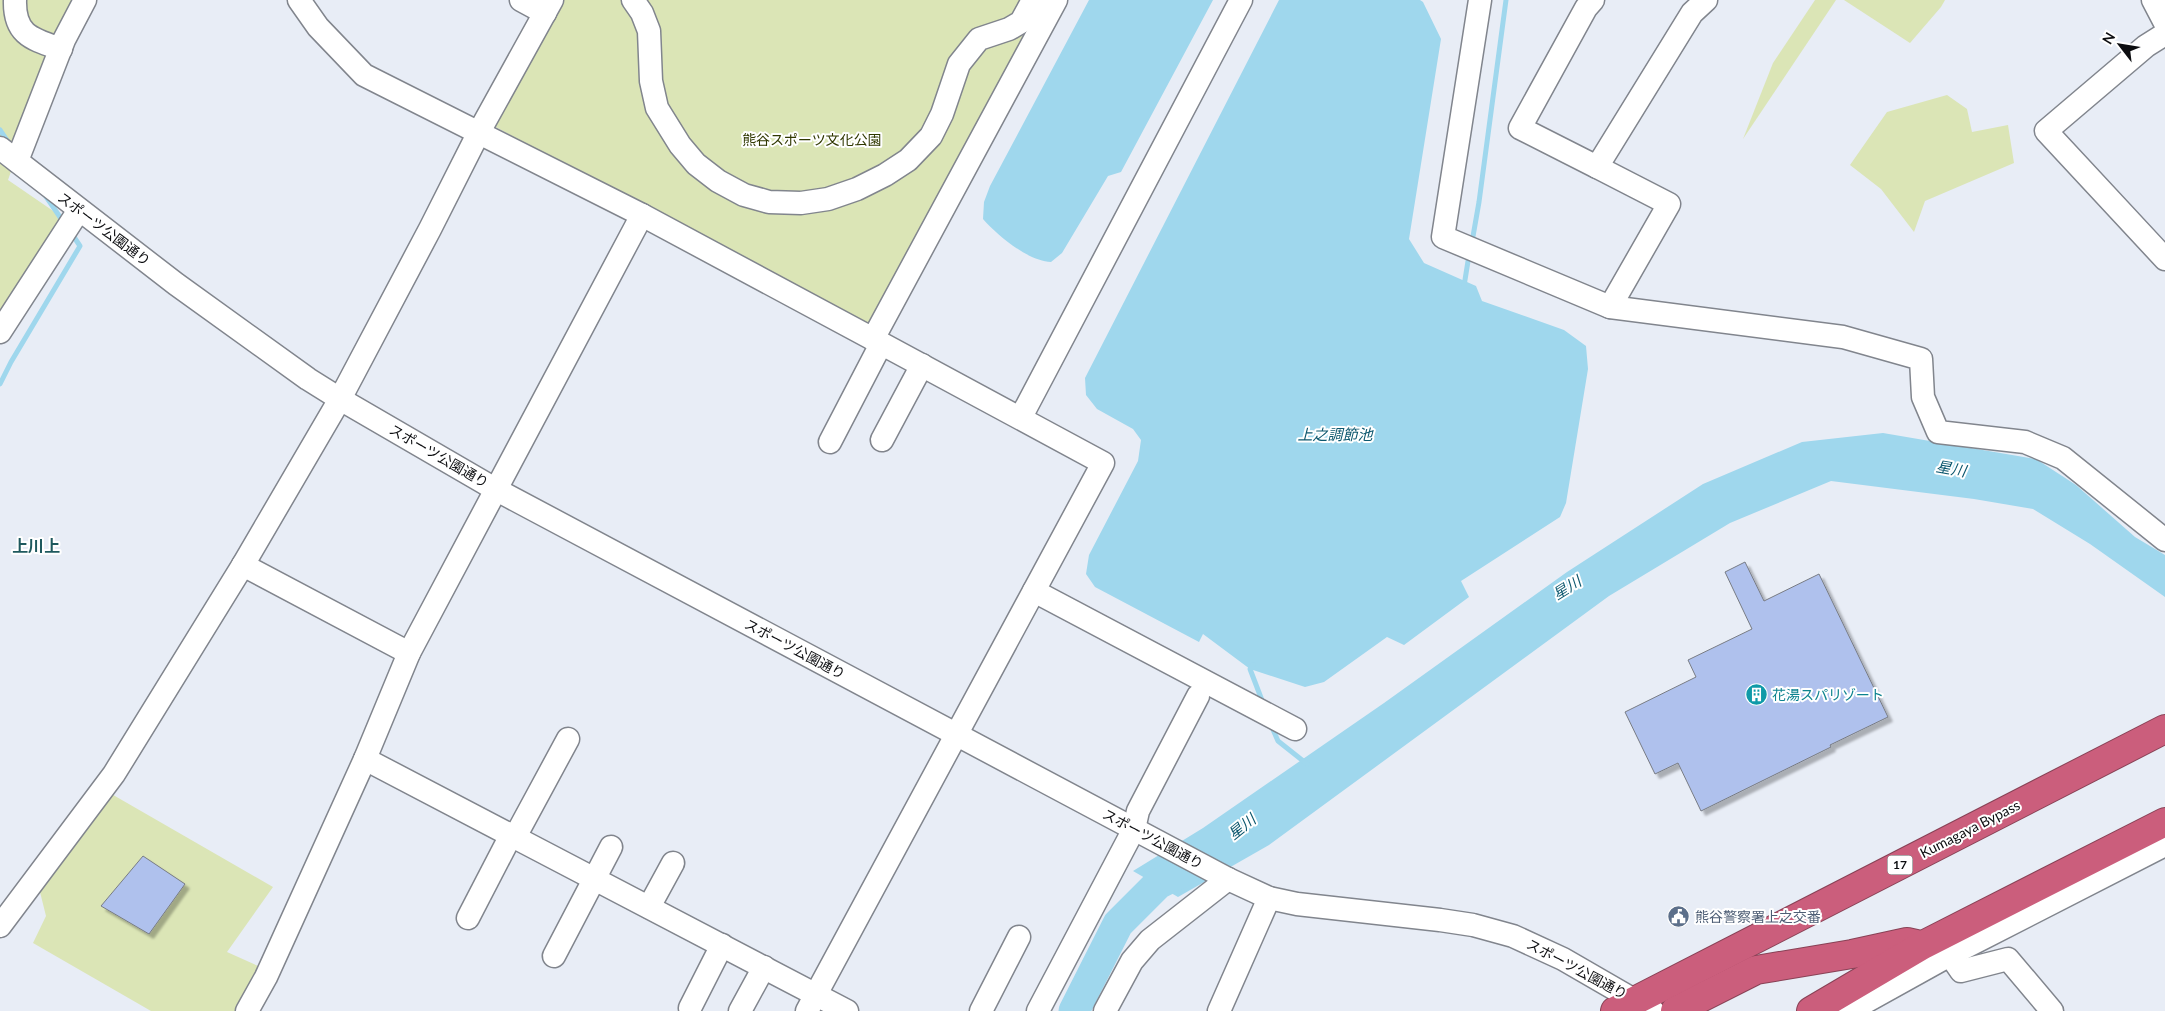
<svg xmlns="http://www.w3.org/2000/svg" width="2165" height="1011" font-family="Lato,'Noto Sans JP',sans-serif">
  <defs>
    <filter id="shadow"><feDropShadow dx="4.5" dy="4.5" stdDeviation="1" flood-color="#0004"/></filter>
  </defs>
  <rect width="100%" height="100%" fill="#e8edf6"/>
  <g fill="#dbe5b6">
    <polygon points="0,0 78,0 58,35 8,180 62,217 0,313"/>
    <polygon points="551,0 1046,0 869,331 492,125"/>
    <polygon points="1815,0 1836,0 1743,139 1773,63"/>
    <polygon points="1844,0 1945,0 1941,7 1910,43"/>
    <polygon points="1947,95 1967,109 1972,132 2008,125 2014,163 1925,201 1914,232 1881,189 1850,165 1887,112"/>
    <polygon points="108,792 273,887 227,952 258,966 236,1011 151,1011 33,943 46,916 39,888"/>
  </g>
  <g fill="#9fd7ed">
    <path d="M1089 0H1213L1121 172 1108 176 1062 253 1051 262C1028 261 998 236 983 219L984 202 990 186Z"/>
    <polygon points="1279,0 1420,0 1423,2 1441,39 1409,239 1424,263 1476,286 1482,301 1564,330 1586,346 1588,369 1566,503 1560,517 1461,581 1469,597 1404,645 1387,637 1324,682 1305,687 1250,669 1203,634 1199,642 1095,587 1086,574 1089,555 1138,461 1141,440 1133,429 1097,409 1086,395 1085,378"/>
    <polygon points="1883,433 2036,459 2076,485 2135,537 2165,555 2165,597 2090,544 2033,509 1974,499 1831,481 1730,523 1609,596 1269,845 1178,897 1133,871 1203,828 1384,703 1567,572 1703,484 1802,442"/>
  </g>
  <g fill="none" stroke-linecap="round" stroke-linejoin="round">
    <g stroke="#9fd7ed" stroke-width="5">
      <polyline points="0,130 10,145"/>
      <polyline points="45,195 64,223"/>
      <polyline points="1472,242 1479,202 1506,0"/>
      <polyline points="1464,286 1469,255"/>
      <polyline points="0,384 11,362 80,246 72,234"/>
      <polyline points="1253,665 1250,669 1263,703"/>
      <polyline points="1271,725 1278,741 1307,764"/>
    </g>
    <polyline stroke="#9fd7ed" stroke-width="31" points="1074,1011 1118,924 1158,884 1195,865"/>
  </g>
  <g fill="#afc1ed" stroke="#787c84" filter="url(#shadow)">
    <polygon points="1745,562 1764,601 1819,574 1888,717 1830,745 1831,747 1701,811 1678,763 1655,774 1625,712 1696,677 1688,660 1752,629 1725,572"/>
    <polygon points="143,856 185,884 149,934 101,906"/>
  </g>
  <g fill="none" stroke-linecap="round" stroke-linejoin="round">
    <defs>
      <g id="minor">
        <path d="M15 0C14 35 32 39 61 49"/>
        <polyline points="299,0 318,27 364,75 642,215 873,339 1056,0"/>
        <polyline points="521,0 545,13"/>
        <polyline points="633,0 642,13 649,31 651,81 657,108 680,145 696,164 718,181 744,195 769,202 801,203 828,199 857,189 885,175 908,160 931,136 942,114 959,64 979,39 1009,29 1021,22 1033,0"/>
        <polyline points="1480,0 1443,237 1610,307 1843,337 1921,359 1923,397 1938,432 2025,442 2063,458 2165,540"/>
        <polyline points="1593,0 1586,8 1520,128 1597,167"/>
        <polyline points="2153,0 2165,23"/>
        <polyline points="2165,34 2146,46 2046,131 2165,259"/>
        <polyline points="0,148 176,284 308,379 340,399 495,489 1228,879 1269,898 1297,904 1440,920 1473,925 1513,936 1563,959 1653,1011"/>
        <polyline points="17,161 64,40 85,0"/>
        <polyline points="1610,307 1669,204 1597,167 1692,13 1706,0"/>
        <polyline points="0,332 79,210"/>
        <polyline points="1021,417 1241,0"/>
        <polyline points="882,440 922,365"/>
        <polyline points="830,442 881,344"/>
        <polyline points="243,565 409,653"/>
        <polyline points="1034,591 1295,729"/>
        <polyline points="365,759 847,1011"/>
        <polyline points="515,837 568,739"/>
        <polyline points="649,907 673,863"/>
        <polyline points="468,918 511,835"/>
        <polyline points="0,926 114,774 243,565 340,399 430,229 479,132 552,0"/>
        <polyline points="1950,955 1961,971 2008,959 2052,1011"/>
        <polyline points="554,956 611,847"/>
        <polyline points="690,1008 722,945"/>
        <polyline points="247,1011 266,977 365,759 409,653 642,215"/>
        <polyline points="740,1011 764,967"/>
        <polyline points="807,1011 1103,463 873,339"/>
        <polyline points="981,1011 1019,937"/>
        <polyline points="1038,1011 1134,829 1138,811 1198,696"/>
        <polyline points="1105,1011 1132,961 1150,940 1228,879"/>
        <polyline points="1219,1011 1269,898"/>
        <polyline points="1849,1011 1950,955 2165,845"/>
      </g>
      <g id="highway">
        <polyline points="1615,1011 2165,729"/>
        <polyline points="1675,1011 1756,970 1852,954 1907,942 1916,944"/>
        <polyline points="1811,1011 1923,945 2165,822"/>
      </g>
    </defs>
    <use href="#minor" stroke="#81858d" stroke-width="25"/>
    <use href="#highway" stroke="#884256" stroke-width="30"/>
    <use href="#minor" stroke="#fff" stroke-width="22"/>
    <use href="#highway" stroke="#cb5e7c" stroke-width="28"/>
  </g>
  <defs>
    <symbol id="building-disc" viewBox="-11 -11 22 22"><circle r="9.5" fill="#0f9aa8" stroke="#fff"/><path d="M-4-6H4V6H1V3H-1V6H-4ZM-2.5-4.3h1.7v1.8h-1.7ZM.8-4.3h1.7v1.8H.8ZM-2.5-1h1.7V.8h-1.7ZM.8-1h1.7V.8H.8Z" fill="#fff"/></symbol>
    <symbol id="civic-disc" viewBox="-11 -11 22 22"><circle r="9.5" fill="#5c6f8a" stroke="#fff"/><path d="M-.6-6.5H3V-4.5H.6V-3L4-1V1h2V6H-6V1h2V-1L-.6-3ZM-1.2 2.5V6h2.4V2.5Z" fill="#fff"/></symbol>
  </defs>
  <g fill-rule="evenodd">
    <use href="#building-disc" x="1744" y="682" width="25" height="25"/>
    <use href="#civic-disc" x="1666" y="904" width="25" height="25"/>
  </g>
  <g text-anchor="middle" stroke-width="4" stroke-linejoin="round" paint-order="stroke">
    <rect fill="#fff" stroke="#555658" stroke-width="1" x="1887.5" y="855.5" width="25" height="19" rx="4"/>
    <g font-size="12" font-weight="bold" fill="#0c0d10">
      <text x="1900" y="869">17</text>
    </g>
    <g font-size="14" fill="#303800" stroke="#fff">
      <text x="812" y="145">熊谷スポーツ文化公園</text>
    </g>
    <g font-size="14" fill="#0c0d10" stroke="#fff">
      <text transform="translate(104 229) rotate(37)" y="5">スポーツ公園通り</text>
      <text transform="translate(439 456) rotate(30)" y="5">スポーツ公園通り</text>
      <text transform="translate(795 649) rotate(28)" y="5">スポーツ公園通り</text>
      <text transform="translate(1970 829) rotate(-27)" y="5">Kumagaya Bypass</text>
      <text transform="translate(1153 839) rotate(28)" y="5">スポーツ公園通り</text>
      <text transform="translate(1577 969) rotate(28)" y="5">スポーツ公園通り</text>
    </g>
    <g font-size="14" fill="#0d838f" stroke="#fff" text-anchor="start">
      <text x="1772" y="700">花湯スパリゾート</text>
    </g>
    <g font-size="14" fill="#4e5e75" stroke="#fff" text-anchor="start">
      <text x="1695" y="922">熊谷警察署上之交番</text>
    </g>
    <g font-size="15" font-style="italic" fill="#0c576e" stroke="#fff">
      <text x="1335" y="440">上之調節池</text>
      <text transform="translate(1951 469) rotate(10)" y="5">星川</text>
      <text transform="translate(1567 588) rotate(-32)" y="5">星川</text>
      <text transform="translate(1242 827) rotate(-39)" y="5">星川</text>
    </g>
    <g font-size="16" font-weight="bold" fill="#1e595e" stroke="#fff">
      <text x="36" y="552">上川上</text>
    </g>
  </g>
  <g transform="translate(2120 45) rotate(301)" stroke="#ffffff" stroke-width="4" paint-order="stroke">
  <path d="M0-4L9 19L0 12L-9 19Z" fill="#0c0d10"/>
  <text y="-8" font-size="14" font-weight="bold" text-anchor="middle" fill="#0c0d10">N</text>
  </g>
</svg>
